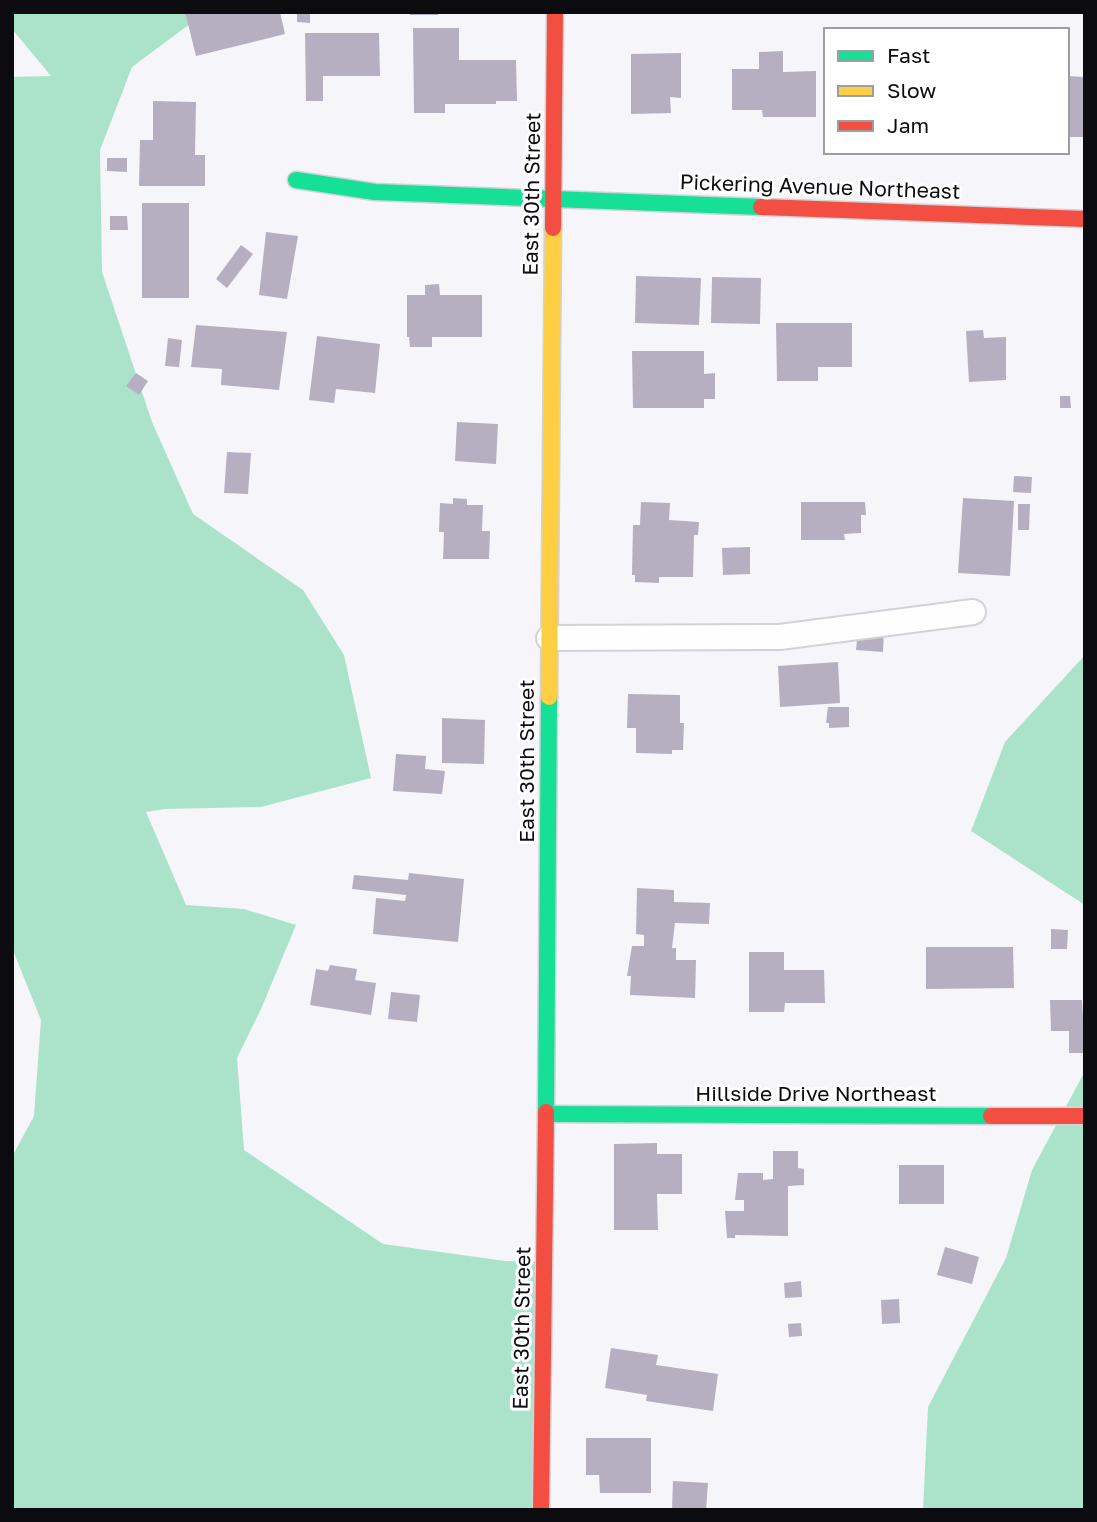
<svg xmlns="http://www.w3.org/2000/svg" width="1097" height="1522" font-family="'Golos Text',sans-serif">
  <rect width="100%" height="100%" fill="#f6f5fa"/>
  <g fill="#aae3ca">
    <polygon points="12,12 206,12 132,67 100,150 102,272 152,422 193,514 303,590 344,655 371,778 261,807 164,809 146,812 186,905 244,909 296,925 261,1009 237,1058 244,1150 383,1244 505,1261 544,1262 541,1510 12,1510 12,1157 34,1116 41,1020 12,948 12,77 51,76 12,29"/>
    <polygon points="1085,655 1085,905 971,831 1005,742"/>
    <polygon points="1085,1071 1085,1510 923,1510 928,1407 1006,1258 1032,1170"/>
  </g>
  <g fill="#b5afc1">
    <polygon points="185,12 280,12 285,34 196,56"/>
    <polygon points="297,12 310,12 310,23 297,22"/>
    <rect x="410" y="12" width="28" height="3"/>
    <polygon points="413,28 459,28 459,60 516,60 517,101 496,101 496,104 445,104 445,113 414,113"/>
    <polygon points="305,33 379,33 380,76 323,76 323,101 306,101"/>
    <polygon points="783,51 783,72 816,71 816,117 763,117 762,110 732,110 732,69 759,69 759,52"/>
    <polygon points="681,53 681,98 670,97 671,113 631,114 631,54"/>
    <polygon points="1067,76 1085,77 1085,137 1067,137"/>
    <polygon points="153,101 196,102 195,155 205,155 205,186 139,186 140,140 153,140"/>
    <polygon points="107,158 127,158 127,172 107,171"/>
    <rect x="142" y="203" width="47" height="95"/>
    <polygon points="110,216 127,216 128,230 110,230"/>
    <polygon points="266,232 298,236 287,299 259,295"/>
    <polygon points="241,245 253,254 227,288 216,279"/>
    <polygon points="636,276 701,278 699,325 635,323"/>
    <polygon points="712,277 761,278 760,324 711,323"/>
    <polygon points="439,284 440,295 482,295 482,337 432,337 432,347 410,347 409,337 407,337 407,295 425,295 425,285"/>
    <polygon points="776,323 852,323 852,367 818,367 818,381 777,381"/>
    <polygon points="196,325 287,332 279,390 221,385 222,369 191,367"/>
    <polygon points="983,330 984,338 1006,337 1006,380 969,382 966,331"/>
    <polygon points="317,336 380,344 375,393 336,389 334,403 309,400"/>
    <polygon points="168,338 182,340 179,367 165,366"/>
    <polygon points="632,351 704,351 704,374 715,373 715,399 704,399 704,408 633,408"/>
    <polygon points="136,373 148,381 139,395 126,386"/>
    <polygon points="1060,396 1070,396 1071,408 1060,408"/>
    <polygon points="457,422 498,424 496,464 455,461"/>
    <polygon points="227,452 251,453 248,494 224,493"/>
    <polygon points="1014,476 1032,477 1031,493 1013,492"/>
    <polygon points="453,498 467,499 467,505 483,505 482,531 490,531 489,559 443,559 444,532 439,532 440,503 453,504"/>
    <polygon points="963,498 1014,501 1010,576 958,573"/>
    <polygon points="641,502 670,503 669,520 699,522 698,535 694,535 693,577 659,577 659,583 635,582 635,575 632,575 633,525 640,525"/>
    <polygon points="801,502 865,502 866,515 861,515 861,533 844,534 845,540 801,540"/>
    <polygon points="1018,504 1030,504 1029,530 1018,530"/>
    <polygon points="750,547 750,574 723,575 722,548"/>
    <polygon points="858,629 884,631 883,652 856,650"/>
    <polygon points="838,662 840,703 780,707 778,666"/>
    <polygon points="628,694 680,695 680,723 684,723 683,750 672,750 672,754 636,753 636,728 627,728"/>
    <polygon points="828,707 849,707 849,727 829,728 829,723 826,723"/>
    <polygon points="442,718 485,720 484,764 442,763"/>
    <polygon points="396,754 426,756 425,769 445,771 442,794 393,791"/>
    <polygon points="409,873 464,879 458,942 373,934 376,898 405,901 406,895 352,889 354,875 408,880"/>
    <polygon points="637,888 674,890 674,902 710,903 709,924 675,923 672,948 676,948 676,960 696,960 695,998 630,995 631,976 627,976 632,946 644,946 644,935 636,934"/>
    <polygon points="1051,929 1068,930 1067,949 1051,949"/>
    <polygon points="926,947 1013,947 1014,988 926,989"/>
    <polygon points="749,952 784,952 784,970 824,970 825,1003 785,1003 784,1012 749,1012"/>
    <polygon points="330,965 357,969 355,980 376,983 371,1015 310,1005 316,969 328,971"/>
    <polygon points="391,992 420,995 417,1022 388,1019"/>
    <polygon points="1050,1000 1082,1000 1085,1053 1069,1053 1069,1031 1051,1031"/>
    <polygon points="657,1143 657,1154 682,1154 682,1194 657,1194 658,1230 614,1230 614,1144"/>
    <polygon points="773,1151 798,1151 798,1168 804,1169 804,1185 788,1186 788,1236 735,1235 735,1238 727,1238 725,1211 744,1211 744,1200 735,1200 738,1173 763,1173 763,1180 773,1179"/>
    <rect x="899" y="1165" width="45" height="39"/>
    <polygon points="945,1247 979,1257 972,1284 937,1275"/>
    <polygon points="801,1281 802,1297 785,1298 784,1283"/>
    <polygon points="899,1299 900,1323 882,1324 881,1300"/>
    <polygon points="801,1323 802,1336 789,1337 788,1324"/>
    <polygon points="611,1348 658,1355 656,1365 718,1374 713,1411 646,1401 647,1395 605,1388"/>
    <polygon points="586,1438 651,1438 651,1493 600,1493 599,1475 586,1475"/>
    <polygon points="673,1481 708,1483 706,1510 672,1510"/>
  </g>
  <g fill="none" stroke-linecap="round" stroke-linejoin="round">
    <defs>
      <polyline id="street" points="549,638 780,637 973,612"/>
      <g id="fast">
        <polyline points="296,180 375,192 761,207"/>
        <polyline points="546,1112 549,697"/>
        <polyline points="546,1114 991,1116"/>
      </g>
      <polyline id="slow" points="549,697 553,228"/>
      <g id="jam">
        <polyline points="761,207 1085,219"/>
        <polyline points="553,228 555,12"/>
        <polyline points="991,1116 1085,1116"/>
        <polyline points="541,1510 546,1112"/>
      </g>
    </defs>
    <use href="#street" stroke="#d3d2d7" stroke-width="28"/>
    <use href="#fast" stroke="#d3d2d7" stroke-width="19"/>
    <use href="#slow" stroke="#d3d2d7" stroke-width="19"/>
    <use href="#jam" stroke="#d3d2d7" stroke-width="19"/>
    <use href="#street" stroke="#fefefe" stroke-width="24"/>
    <use href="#fast" stroke="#16e098" stroke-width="16"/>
    <use href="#slow" stroke="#ffcf43" stroke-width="16"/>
    <use href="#jam" stroke="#f24e42" stroke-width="16"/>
  </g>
  <g text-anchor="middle" stroke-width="6" stroke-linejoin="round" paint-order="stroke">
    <g font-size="21" fill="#0c0b10" stroke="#fff">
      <text transform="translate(820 187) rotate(2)" y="7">Pickering Avenue Northeast</text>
      <text transform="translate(532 194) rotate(-89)" y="7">East 30th Street</text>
      <text transform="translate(527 761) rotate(-90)" y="7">East 30th Street</text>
      <text x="816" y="1101">Hillside Drive Northeast</text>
      <text transform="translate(522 1328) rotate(-89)" y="7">East 30th Street</text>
    </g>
  </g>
  <rect width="1097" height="1522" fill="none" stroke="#0c0b10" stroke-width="28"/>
  <rect x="824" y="28" width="245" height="126" fill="#ffffff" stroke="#9e9d9f" stroke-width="2"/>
  <rect x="838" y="51" width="35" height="10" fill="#16e098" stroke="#9e9d9f" stroke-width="2"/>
  <text x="887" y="63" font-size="21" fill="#0c0b10">Fast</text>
  <rect x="838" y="86" width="35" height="10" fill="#ffcf43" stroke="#9e9d9f" stroke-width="2"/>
  <text x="887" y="98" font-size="21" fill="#0c0b10">Slow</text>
  <rect x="838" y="121" width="35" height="10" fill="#f24e42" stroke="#9e9d9f" stroke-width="2"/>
  <text x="887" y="133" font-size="21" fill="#0c0b10">Jam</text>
</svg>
